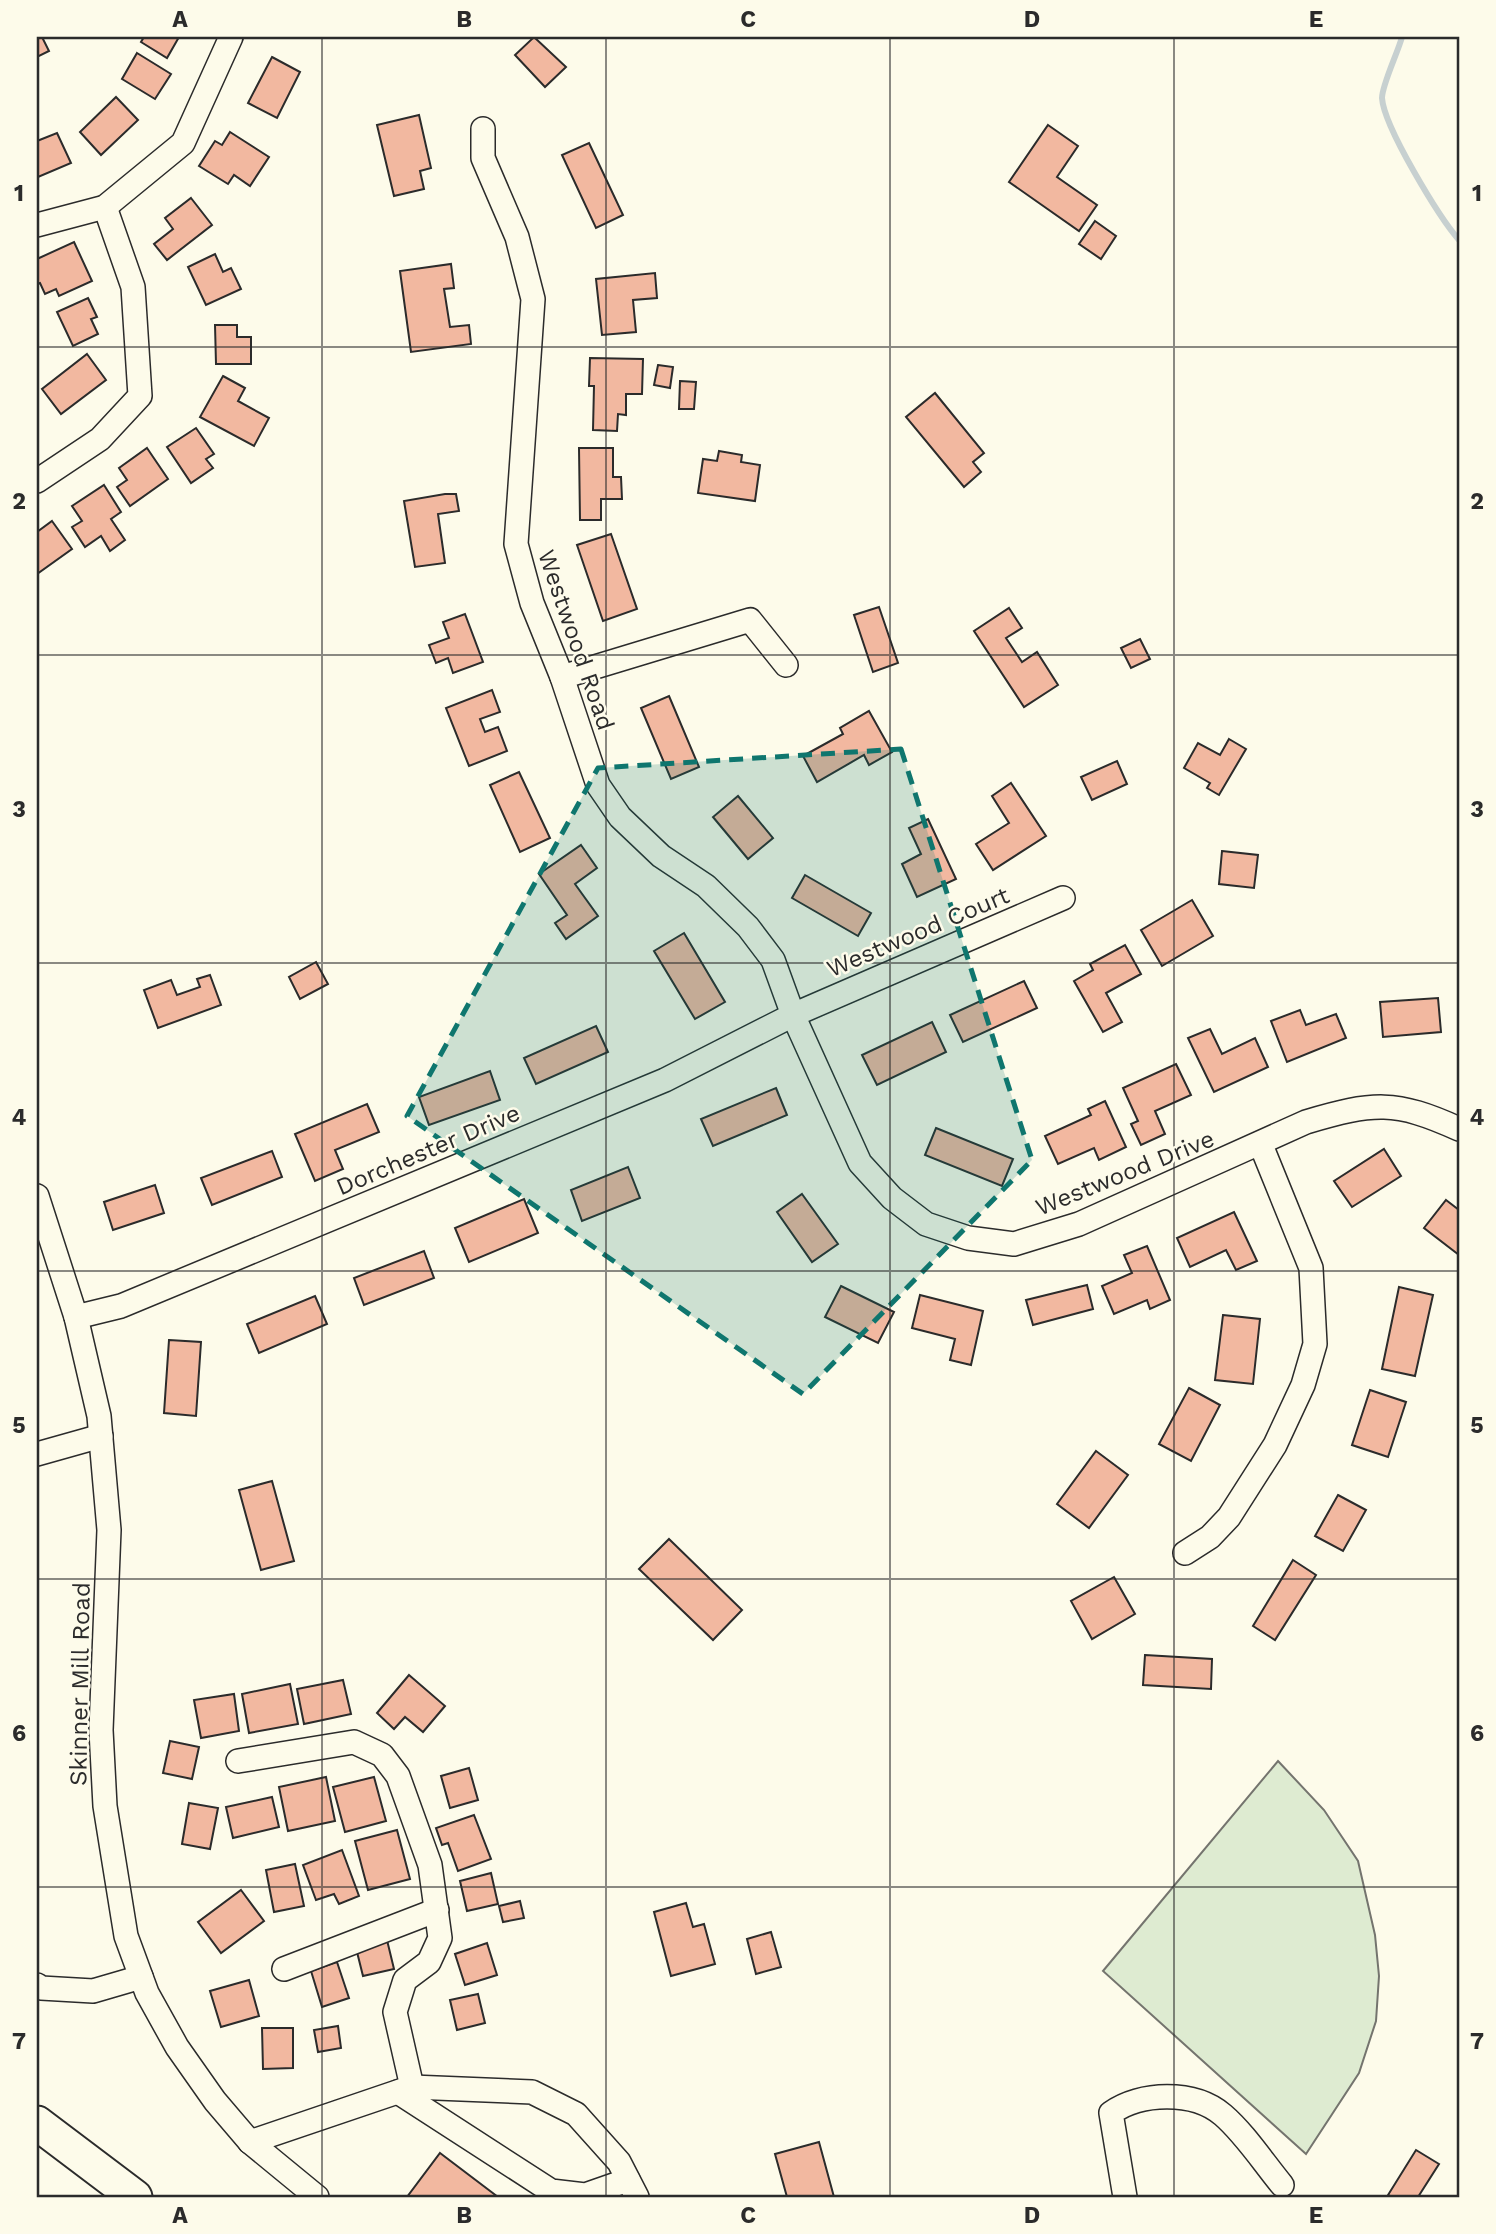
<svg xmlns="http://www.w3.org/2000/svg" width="1496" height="2234" font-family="'Work Sans',sans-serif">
  <rect width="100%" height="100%" fill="#fdfbea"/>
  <polygon fill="#deebd1" stroke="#74746e" stroke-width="2" points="1278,1761 1324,1810 1358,1861 1375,1935 1379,1976 1376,2021 1359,2073 1306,2154 1103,1971"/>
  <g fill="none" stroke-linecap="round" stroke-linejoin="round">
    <path stroke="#c7d0d0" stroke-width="6" d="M1402 37C1398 52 1382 85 1382 98 1384 127 1439 217 1459 240"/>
  </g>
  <g fill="#f2b8a0" stroke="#2b2b2b" stroke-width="2">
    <polygon points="37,37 42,37 49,51 37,57"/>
    <polygon points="144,37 179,37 167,58 141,42"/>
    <polygon points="534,37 566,67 545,87 515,55"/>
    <polygon points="137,53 171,74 155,99 122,79"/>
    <polygon points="272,57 300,72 277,118 248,103"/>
    <polygon points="116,97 138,120 101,155 80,132"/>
    <polygon points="419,115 431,168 420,171 424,189 394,196 377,125"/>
    <polygon points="1048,125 1078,146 1057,177 1097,205 1079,231 1009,182"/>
    <polygon points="230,132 269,157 250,186 234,175 228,184 199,166 215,141 222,145"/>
    <polygon points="57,133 71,163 38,177 37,141"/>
    <polygon points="589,143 623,215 596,228 562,155"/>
    <polygon points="191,198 212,225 167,260 154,244 173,229 165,218"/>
    <polygon points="1095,221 1116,236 1101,259 1079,244"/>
    <polygon points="74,242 92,281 59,296 56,289 45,294 40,283 37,284 37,259"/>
    <polygon points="215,254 223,272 231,268 241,289 206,305 188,267"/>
    <polygon points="451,264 454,288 444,289 450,327 469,325 471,344 411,352 400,271"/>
    <polygon points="655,273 657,298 633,300 636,332 602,335 596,279"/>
    <polygon points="88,298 97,317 91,319 98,334 73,346 57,312"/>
    <polygon points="215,325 237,325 237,337 251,337 251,364 216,364"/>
    <polygon points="87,354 106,380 61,414 42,389"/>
    <polygon points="590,358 643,359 642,394 626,394 626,415 618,414 617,431 593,430 594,386 589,386"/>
    <polygon points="658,365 673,367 670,388 654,385"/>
    <polygon points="223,376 245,388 238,401 269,418 254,446 200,417"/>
    <polygon points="680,381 696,382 694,409 679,409"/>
    <polygon points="935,393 984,453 973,462 981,472 964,487 906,417"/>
    <polygon points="196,428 214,454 206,459 213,468 191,483 167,447"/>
    <polygon points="147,448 168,479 130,506 117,487 127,480 119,468"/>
    <polygon points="579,448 613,448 613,477 621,477 622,499 601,499 601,520 580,520"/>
    <polygon points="719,451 742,455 741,462 760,465 755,501 698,493 703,459 717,461"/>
    <polygon points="104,485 121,512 111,519 125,540 110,551 101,536 85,547 72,527 82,521 72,506"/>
    <polygon points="445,494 456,494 459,511 438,514 445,563 415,567 404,501"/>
    <polygon points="52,521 72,549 37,574 37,532"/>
    <polygon points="611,534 637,609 603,621 577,545"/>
    <polygon points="879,607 898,663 873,672 854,615"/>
    <polygon points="1009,608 1022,628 1006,638 1022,662 1037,652 1058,685 1024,707 974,631"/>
    <polygon points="465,614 483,662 453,673 448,658 436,663 429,645 449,638 443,622"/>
    <polygon points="1140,639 1150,659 1131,668 1121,648"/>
    <polygon points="492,690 500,712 480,719 485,732 498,727 507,751 469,766 446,708"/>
    <polygon points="669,696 699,767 671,779 641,708"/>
    <polygon points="869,711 892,752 869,765 864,755 817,782 803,756 843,734 840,728"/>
    <polygon points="1229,739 1246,749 1219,795 1207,788 1210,783 1184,768 1198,743 1220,755"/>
    <polygon points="1117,761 1127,784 1092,800 1081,777"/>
    <polygon points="519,772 550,838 520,852 490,785"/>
    <polygon points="1011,783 1046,836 993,870 976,844 1009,823 992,796"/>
    <polygon points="738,796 773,838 748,859 713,817"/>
    <polygon points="928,819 956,879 917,897 902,864 921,854 909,828"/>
    <polygon points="581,845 597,868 575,884 598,916 566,939 555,923 567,915 539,874"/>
    <polygon points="1222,851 1258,855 1254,888 1219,884"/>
    <polygon points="805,875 871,913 858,936 792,898"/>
    <polygon points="1192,900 1213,936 1162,966 1141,930"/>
    <polygon points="684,933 725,1002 695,1019 654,951"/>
    <polygon points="1125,945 1141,974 1106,993 1122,1022 1103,1032 1074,981 1093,970 1090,964"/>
    <polygon points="316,962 328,984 300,999 289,977"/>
    <polygon points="210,975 221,1005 158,1028 144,990 171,980 177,995 200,987 197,979"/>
    <polygon points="1024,981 1037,1008 963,1042 950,1015"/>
    <polygon points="1438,998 1441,1032 1383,1037 1380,1002"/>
    <polygon points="1300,1010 1306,1025 1336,1014 1346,1038 1287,1062 1271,1021"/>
    <polygon points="932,1022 946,1052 877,1085 862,1055"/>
    <polygon points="596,1026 608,1052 536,1084 524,1058"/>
    <polygon points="1210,1029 1222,1054 1255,1038 1268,1067 1214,1092 1188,1038"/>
    <polygon points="1176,1064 1191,1095 1155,1111 1165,1134 1141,1145 1131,1124 1138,1121 1123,1088"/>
    <polygon points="490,1071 500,1100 429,1125 419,1097"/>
    <polygon points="776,1088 787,1115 713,1146 701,1119"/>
    <polygon points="1105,1101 1126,1147 1099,1160 1094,1148 1058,1164 1045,1136 1091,1115 1088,1109"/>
    <polygon points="367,1104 379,1132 335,1150 343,1169 315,1181 295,1134"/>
    <polygon points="936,1128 1013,1159 1002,1186 925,1155"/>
    <polygon points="1384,1149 1401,1176 1352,1207 1334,1181"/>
    <polygon points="272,1151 282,1177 212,1205 201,1178"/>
    <polygon points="628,1167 640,1198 582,1221 571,1190"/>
    <polygon points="155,1185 164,1213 113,1230 104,1202"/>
    <polygon points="802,1194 838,1244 812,1262 777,1212"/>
    <polygon points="524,1199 538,1233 469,1262 455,1228"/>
    <polygon points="1446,1200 1459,1210 1459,1255 1424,1228"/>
    <polygon points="1234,1212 1257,1261 1236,1270 1226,1250 1190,1267 1177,1238"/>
    <polygon points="1147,1246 1170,1300 1150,1309 1147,1300 1114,1314 1102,1286 1132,1273 1124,1255"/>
    <polygon points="424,1251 434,1278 364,1305 354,1278"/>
    <polygon points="1087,1285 1093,1309 1033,1325 1026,1300"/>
    <polygon points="841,1286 894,1312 878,1343 825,1317"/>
    <polygon points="1399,1287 1433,1295 1415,1376 1382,1369"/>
    <polygon points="920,1295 983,1311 971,1365 950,1360 955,1339 912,1328"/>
    <polygon points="315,1296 327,1324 259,1353 247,1324"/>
    <polygon points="1223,1315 1260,1319 1253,1384 1215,1380"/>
    <polygon points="169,1340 201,1342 196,1416 164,1413"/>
    <polygon points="1189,1388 1220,1405 1191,1461 1159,1444"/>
    <polygon points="1370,1390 1406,1402 1388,1457 1352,1445"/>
    <polygon points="1096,1451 1128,1475 1089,1528 1057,1504"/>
    <polygon points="272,1481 294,1561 261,1570 239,1490"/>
    <polygon points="1338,1495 1366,1510 1343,1551 1315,1536"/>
    <polygon points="669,1539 742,1610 713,1640 639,1569"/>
    <polygon points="1293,1560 1316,1575 1275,1640 1253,1626"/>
    <polygon points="1114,1577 1135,1614 1092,1639 1071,1601"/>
    <polygon points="1145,1655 1212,1659 1211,1689 1143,1685"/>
    <polygon points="409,1675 445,1706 423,1732 405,1717 394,1729 377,1713"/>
    <polygon points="343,1680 351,1714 304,1724 297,1689"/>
    <polygon points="290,1684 298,1724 249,1733 242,1694"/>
    <polygon points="234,1694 239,1731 201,1738 194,1700"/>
    <polygon points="170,1741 199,1747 192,1779 163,1773"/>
    <polygon points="469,1768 478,1800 450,1808 441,1776"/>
    <polygon points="326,1777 335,1821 288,1831 279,1787"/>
    <polygon points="374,1777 386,1821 345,1832 333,1787"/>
    <polygon points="272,1797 279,1827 233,1838 226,1807"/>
    <polygon points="189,1803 218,1808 210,1849 182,1844"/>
    <polygon points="474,1815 491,1859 458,1871 448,1843 442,1845 436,1828"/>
    <polygon points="397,1830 410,1879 368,1890 355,1841"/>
    <polygon points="342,1850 359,1896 339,1904 334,1894 316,1900 303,1865"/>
    <polygon points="295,1864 304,1906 274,1912 266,1870"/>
    <polygon points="491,1873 498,1904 467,1911 460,1881"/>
    <polygon points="241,1890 264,1921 221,1953 198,1922"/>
    <polygon points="520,1901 524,1918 503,1922 499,1906"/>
    <polygon points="686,1903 693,1927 704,1924 715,1964 671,1976 654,1912"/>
    <polygon points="771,1932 781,1967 756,1974 747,1939"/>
    <polygon points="387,1940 394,1969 363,1976 356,1948"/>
    <polygon points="487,1943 497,1975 465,1985 455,1954"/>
    <polygon points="337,1962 349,1998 322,2007 311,1971"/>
    <polygon points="249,1980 259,2016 221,2027 210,1991"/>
    <polygon points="478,1994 485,2023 457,2030 450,2000"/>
    <polygon points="338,2026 341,2048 318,2052 314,2030"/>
    <polygon points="262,2028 293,2028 293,2068 263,2069"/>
    <polygon points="819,2142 834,2197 787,2197 775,2154"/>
    <polygon points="1416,2150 1439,2164 1418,2197 1392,2197 1388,2195"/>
    <polygon points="440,2153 498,2197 407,2197"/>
  </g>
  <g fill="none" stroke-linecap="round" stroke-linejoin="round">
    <defs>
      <g id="minor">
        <path d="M483 129V158L517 237 533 299 516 544 532 603 562 677 598 785 620 817 661 856 706 886 748 927 773 960 793 1015 860 1163 892 1198 926 1224 968 1238 1014 1244 1079 1224 1306 1122C1374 1102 1395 1100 1459 1129"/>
        <polyline points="37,225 105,207 183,143 231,37"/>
        <polyline points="37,481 100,439 140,396 133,287 105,207"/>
        <polyline points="562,677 750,620 786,665"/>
        <polyline points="37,1196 76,1317 99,1416 109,1530 101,1730 105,1806 126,1936 147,1993 177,2047 215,2101 250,2142 317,2197"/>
        <polyline points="76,1317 121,1306 665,1080 793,1015 1063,898"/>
        <polyline points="37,1454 101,1436"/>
        <polyline points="1185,1553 1210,1537 1229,1517 1275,1445 1303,1385 1315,1344 1311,1268 1261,1145"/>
        <polyline points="238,1761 354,1742 382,1755 398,1776 430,1865 440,1938 429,1962 405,1980 395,2012 412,2087"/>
        <polyline points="284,1969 437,1910"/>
        <polyline points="37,1985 41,1988 93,1991 141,1977"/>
        <polyline points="398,2092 551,2191 585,2195 628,2180"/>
        <polyline points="250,2142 412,2087 532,2092 576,2114 619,2162 637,2197"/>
        <path d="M1125 2197 1111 2113C1140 2092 1194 2090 1223 2115 1245 2134 1263 2162 1282 2185"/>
      </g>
      <polyline id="highway" points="37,2123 135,2197"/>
    </defs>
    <use href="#minor" stroke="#2b2b2b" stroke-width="26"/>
    <use href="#highway" stroke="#2b2b2b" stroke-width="37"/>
    <use href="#minor" stroke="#fdfbea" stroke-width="23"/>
    <use href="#highway" stroke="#fdfbea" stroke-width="33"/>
  </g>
  <path fill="#0f766e" fill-opacity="0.2" stroke="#0f766e" stroke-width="5" stroke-dasharray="14 9" stroke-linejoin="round" d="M901 749 1032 1160 803 1394 407 1116 598 768Z"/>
  <path fill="none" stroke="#2b2b2b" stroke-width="2" stroke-opacity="0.55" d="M322 37V2197M606 37V2197M890 37V2197M1174 37V2197M37 347H1459M37 655H1459M37 963H1459M37 1271H1459M37 1579H1459M37 1887H1459"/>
  <g text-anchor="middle" stroke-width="5" stroke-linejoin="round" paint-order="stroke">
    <g font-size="24" fill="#2b2b2b" stroke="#fdfbea">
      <text transform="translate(576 640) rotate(71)" y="8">Westwood Road</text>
      <text transform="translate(918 932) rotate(-23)" y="8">Westwood Court</text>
      <text transform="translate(428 1150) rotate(-23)" y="8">Dorchester Drive</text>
      <text transform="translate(1125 1173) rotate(-22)" y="8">Westwood Drive</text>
      <text transform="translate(80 1684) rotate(-89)" y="8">Skinner Mill Road</text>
    </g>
  </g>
  <rect width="1496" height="2234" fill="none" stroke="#fdfbea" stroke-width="77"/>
  <rect x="38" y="38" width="1420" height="2158" fill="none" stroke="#2b2b2b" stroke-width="2.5"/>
  <g font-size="23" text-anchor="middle" font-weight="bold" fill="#2b2b2b">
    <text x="180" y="27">A</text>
    <text x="464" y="27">B</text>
    <text x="748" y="27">C</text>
    <text x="1032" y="27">D</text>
    <text x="1316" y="27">E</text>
    <text x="19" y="201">1</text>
    <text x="1477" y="201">1</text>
    <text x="19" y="509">2</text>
    <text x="1477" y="509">2</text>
    <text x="19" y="817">3</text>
    <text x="1477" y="817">3</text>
    <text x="19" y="1125">4</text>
    <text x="1477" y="1125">4</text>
    <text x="19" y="1433">5</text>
    <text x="1477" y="1433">5</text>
    <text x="19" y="1741">6</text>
    <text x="1477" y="1741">6</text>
    <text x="19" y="2049">7</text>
    <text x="1477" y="2049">7</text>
    <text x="180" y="2223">A</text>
    <text x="464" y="2223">B</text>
    <text x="748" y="2223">C</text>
    <text x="1032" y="2223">D</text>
    <text x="1316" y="2223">E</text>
  </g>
</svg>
